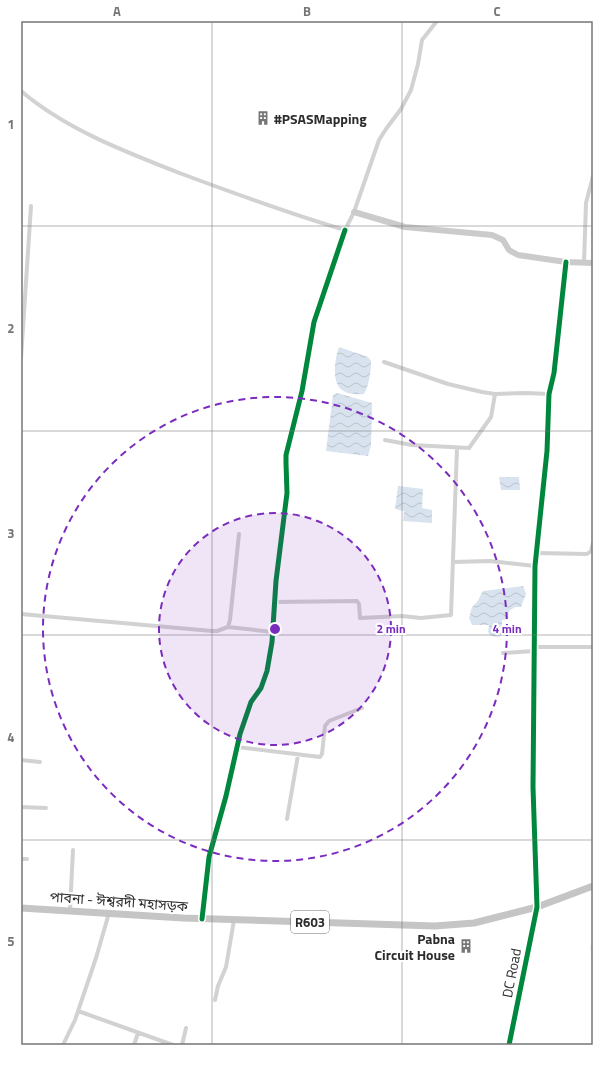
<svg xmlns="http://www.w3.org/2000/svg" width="614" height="1066" font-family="'Titillium Web','Noto Sans Bengali',sans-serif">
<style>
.green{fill:#eef3eb}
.water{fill:url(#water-waves)}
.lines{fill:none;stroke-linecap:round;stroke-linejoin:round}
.street{stroke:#d2d2d2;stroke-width:4}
.secondary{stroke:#cbcbcb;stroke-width:6}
.primary{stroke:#c5c5c5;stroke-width:7}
.cycleway-casing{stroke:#fff;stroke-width:8}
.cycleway{stroke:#00873e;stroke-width:5}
.grid{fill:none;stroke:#767676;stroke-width:1;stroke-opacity:0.55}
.ring{fill:none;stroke:#7b2cbf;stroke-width:2;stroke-dasharray:7 5}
.labels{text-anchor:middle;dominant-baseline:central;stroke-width:4;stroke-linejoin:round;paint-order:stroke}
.shield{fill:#fff;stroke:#6c6c6c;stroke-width:1}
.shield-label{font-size:13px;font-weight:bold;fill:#2d2d2d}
.poi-label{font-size:14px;font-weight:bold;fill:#2d2d2d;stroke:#fff;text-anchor:start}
.street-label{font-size:14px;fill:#2d2d2d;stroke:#fff}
.centre{fill:#7b2cbf;stroke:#fff;stroke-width:2}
.ring-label{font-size:12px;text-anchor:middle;font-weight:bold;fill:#7b2cbf;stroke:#fff;stroke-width:4;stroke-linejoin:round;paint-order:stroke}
.neatline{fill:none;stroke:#767676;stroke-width:1.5}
.grid-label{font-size:13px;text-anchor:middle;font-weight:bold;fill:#767676}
</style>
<defs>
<pattern id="water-waves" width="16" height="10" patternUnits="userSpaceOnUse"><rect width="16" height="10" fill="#d8e3ef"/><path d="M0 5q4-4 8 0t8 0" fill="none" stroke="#bac3cd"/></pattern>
</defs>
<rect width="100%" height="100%" fill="#fff"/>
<path class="green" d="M593 941V974L590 946Z"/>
<path class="water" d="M339 347 368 357 371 361C371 372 369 385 364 394 357 395 347 394 342 390 331 382 335 358 339 347Z
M337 393 372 403 371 445 368 456 326 451 333 395Z
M499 477H519L520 490H501Z
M398 486 423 489 422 508 432 510V523L403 521 404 511 395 509Z
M523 586 526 594 521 607H515L509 611 508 619 502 620V627L506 630 504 634 499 637 491 636 488 632 489 625H472L469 618 472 607 477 602 483 591Z"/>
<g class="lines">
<path class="street" d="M21 91C67 130 126 152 182 174 236 194 290 214 345 230L354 212 379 140 386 129 401 109 411 90 418 64 422 40 437 21
M584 263 586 203 593 176
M21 358 31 206
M384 362 448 384 482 392 495 394 526 393 549 394
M385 440 412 445 469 448 491 417 495 394
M537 553 587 554 591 551 593 543
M453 562 490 561 535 566
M275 602 357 601 359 604 360 618 402 616 421 618 451 615 457 448
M21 614 212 631H217L228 627 230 620 239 534
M228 627 273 632
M534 647H593
M503 653 534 651
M237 747 320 757 322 754 325 726 329 721 362 708
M21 760 40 762
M21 807 46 808
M287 819 298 755
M21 859H27
M70 910 73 850
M202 919 209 857 226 796 240 734 251 702 261 688 267 671 272 642 276 581 287 493 286 463V455L302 391 314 322 345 230
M215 1000 218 986 226 967 234 920
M78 1011 173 1045
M63 1045 75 1020 96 958 109 913
M134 1045 138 1033
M182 1045 186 1028"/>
<path class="secondary" d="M354 212 405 227 492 235 503 240 509 250 518 255 566 262 593 263
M509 1045 537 907 533 787 535 566 547 451 549 394 554 373 566 262"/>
<path class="primary" d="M21 908 183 918 435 926 474 923 537 907 593 886"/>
<defs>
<path id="cycleway" d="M202 919 209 857 226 796 240 734 251 702 261 688 267 671 272 642 276 581 287 493 286 463V455L302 391 314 322 345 230
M509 1045 537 907 533 787 535 566 547 451 549 394 554 373 566 262"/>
</defs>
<use href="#cycleway" class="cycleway-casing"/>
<use href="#cycleway" class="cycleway"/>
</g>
<path class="grid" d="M212 21V1045M402 21V1045M21 226H593M21 431H593M21 635H593M21 840H593"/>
<circle cx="275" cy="629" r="116" fill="#7b2cbf" fill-opacity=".12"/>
<g class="ring">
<circle cx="275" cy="629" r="116"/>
<circle cx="275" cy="629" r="232"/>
</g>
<defs>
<symbol id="building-bare" viewBox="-9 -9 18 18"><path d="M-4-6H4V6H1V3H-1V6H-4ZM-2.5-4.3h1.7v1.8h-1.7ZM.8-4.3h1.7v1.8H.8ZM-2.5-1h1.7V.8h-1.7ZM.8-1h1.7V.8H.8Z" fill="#767676" stroke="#fff" stroke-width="2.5" paint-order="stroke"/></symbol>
</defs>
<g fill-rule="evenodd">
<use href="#building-bare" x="253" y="108" width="20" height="20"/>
<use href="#building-bare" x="456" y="936" width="20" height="20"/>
</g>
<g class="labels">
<rect class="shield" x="291" y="911" width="38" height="22" rx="3"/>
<g class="shield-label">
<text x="310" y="922">R603</text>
</g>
<g class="poi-label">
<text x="274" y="118">#PSASMapping</text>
<text x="455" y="938" text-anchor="end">Pabna<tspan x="455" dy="16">Circuit House</tspan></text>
</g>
<g class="street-label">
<text transform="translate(119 901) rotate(4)">পাবনা - ঈশ্বরদী মহাসড়ক</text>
<text transform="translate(511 973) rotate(-79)">DC Road</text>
</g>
</g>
<circle cx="275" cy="629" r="6" class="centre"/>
<g class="ring-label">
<text x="391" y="633">2 min</text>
<text x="507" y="633">4 min</text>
</g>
<rect width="614" height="1066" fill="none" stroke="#ffffff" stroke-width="44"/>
<rect x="22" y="22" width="570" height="1022" class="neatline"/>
<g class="grid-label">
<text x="117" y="16">A</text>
<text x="307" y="16">B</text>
<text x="497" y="16">C</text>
<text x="11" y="129">1</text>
<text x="11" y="333">2</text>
<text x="11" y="538">3</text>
<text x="11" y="742">4</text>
<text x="11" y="946">5</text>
</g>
</svg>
